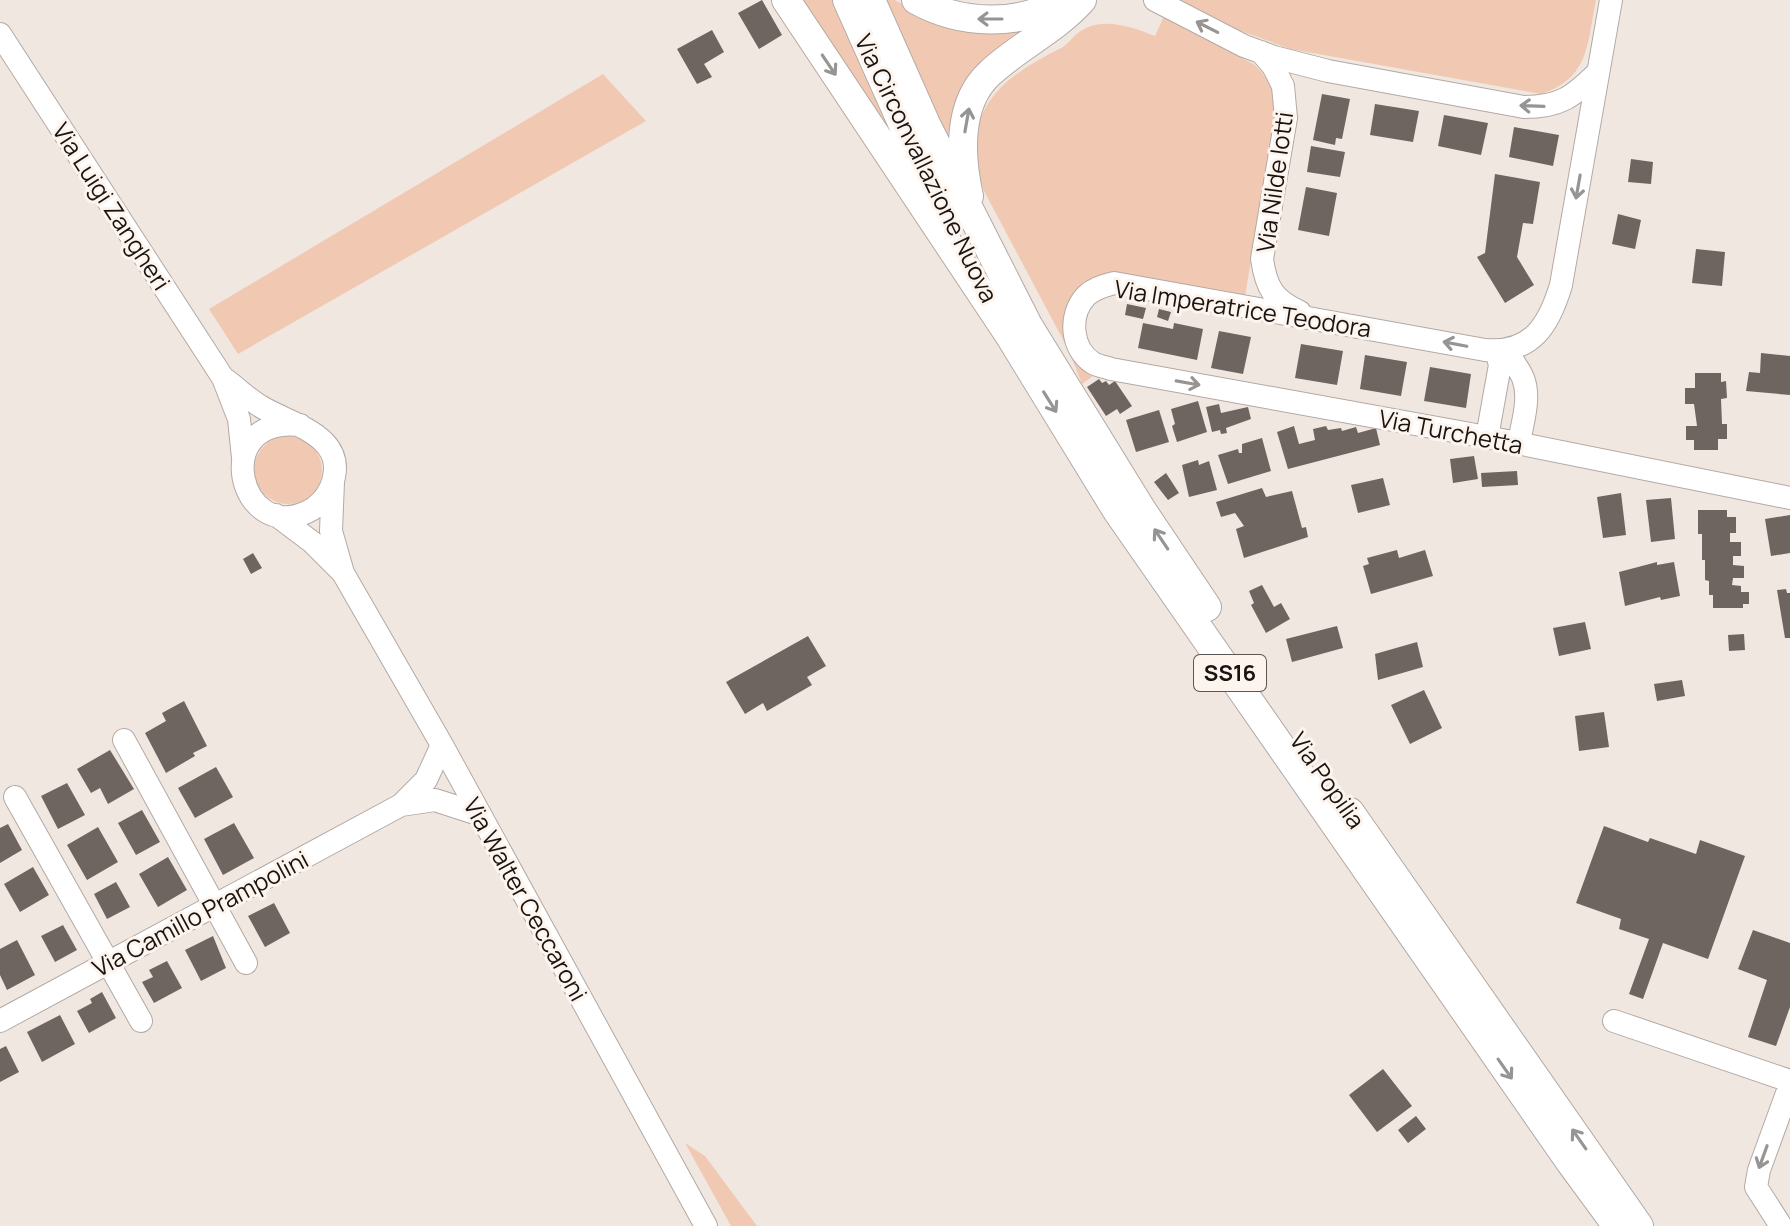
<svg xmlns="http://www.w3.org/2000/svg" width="1790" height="1226" font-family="Manrope,sans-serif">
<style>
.green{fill:#f1c9b3}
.building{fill:#6e6561}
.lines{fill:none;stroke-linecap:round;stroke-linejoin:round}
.minor-casing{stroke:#b3a9a4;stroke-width:24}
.major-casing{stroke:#b3a9a4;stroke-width:30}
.minor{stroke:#fff;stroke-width:22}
.major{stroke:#fff;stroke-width:28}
.oneway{stroke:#979594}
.labels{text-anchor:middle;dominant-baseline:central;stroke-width:6;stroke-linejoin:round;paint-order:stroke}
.shield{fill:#fef4ee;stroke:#5d5754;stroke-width:2}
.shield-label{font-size:22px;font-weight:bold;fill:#181412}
.street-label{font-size:24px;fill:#181412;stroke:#fef4ee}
</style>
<rect width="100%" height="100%" fill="#f1e7e1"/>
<path class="green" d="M798 0H835L884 120 880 122Z
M884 0H895L929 20 1037 22 967 80 955 103 948 134 945 135Z
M1179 0H1596C1587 44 1590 78 1541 94L1290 49 1236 29Z
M1164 16 1255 65C1268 78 1274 89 1276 108L1245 297 1124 277 1076 298 1096 374 1082 384 1069 351 984 191C980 175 973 158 975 142 980 92 1020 69 1059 49 1067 46 1071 38 1078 33 1100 15 1133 27 1155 36Z
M603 74 646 121 238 354 209 309Z
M254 470a34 34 0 1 1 68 0a34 34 0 1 1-68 0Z
M685 1143 705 1156 757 1226H731Z"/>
<path class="building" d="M762 0 782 35 759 49 738 13Z
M712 30 724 52 704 64 712 77 697 84 677 49Z
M1322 94 1350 99 1342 139 1336 138 1335 145 1313 140Z
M1375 104 1419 111 1413 142 1370 135Z
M1444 115 1488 123 1481 155 1438 146Z
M1514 127 1559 135 1553 166 1509 157Z
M1311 146 1345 152 1340 177 1307 172Z
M1631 159 1653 162 1651 184 1628 182Z
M1495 174 1540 182 1533 224 1523 223 1517 257 1534 285 1505 303 1477 257 1485 253Z
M1306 187 1337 193 1329 236 1298 230Z
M1618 214 1641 220 1635 249 1612 244Z
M1696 249 1725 252 1722 286 1692 283Z
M1127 304 1146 308 1143 319 1125 315Z
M1159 309 1171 312 1168 321 1157 317Z
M1143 323 1173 329 1174 323 1203 329 1197 360 1138 348Z
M1219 331 1251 337 1243 374 1211 368Z
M1301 344 1343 351 1337 385 1295 378Z
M1761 353 1790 356V395L1746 391 1749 372 1760 373Z
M1365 355 1407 362 1401 396 1360 389Z
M1430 367 1471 374 1466 408 1424 401Z
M1695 373H1721V382L1726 381 1727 398 1721 399 1722 424H1727V439H1718V450H1694V440H1686V426H1697L1694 404H1685V388H1695Z
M1099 379 1102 383 1106 381 1109 385 1115 381 1132 406 1120 414 1117 409 1106 416 1087 387Z
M1198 401 1207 432 1177 442 1172 426 1175 424 1171 409Z
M1219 404 1221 413 1248 407 1251 419 1226 428 1227 433 1221 434 1220 430 1212 432 1206 407Z
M1159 410 1169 442 1136 452 1126 420Z
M1294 426 1299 444 1315 440 1313 429 1326 426 1328 430 1341 428 1342 431 1356 427 1358 433 1376 428 1380 445 1288 469 1277 432Z
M1262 438 1271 471 1228 484 1218 455 1238 449 1239 453H1242V444Z
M1474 456 1478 479 1453 483 1450 459Z
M1198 460 1199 465 1209 461 1217 490 1189 497 1182 465Z
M1517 471 1518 485 1482 487 1481 473Z
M1166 473 1179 493 1168 500 1154 482Z
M1383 478 1390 505 1358 513 1351 485Z
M1262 488 1266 497 1292 491 1302 528 1306 527 1308 537 1244 558 1236 529 1244 526 1235 513 1221 517 1216 502Z
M1621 493 1626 535 1603 538 1597 497Z
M1671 498 1675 539 1651 542 1646 500Z
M1698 510H1727V517H1736V533H1730V542H1741V556H1733V565L1744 566V578H1733L1732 585 1741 586V592H1749V604H1743V608H1713V595H1709V581L1705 580V560H1702V534H1698Z
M1790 515V553L1771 556 1765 519Z
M1397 550 1399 558 1425 550 1433 576 1371 594 1363 566 1369 564 1367 558Z
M253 553 262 568 251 574 243 559Z
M1657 562V565L1674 562 1680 596 1661 600 1660 597 1625 606 1619 572Z
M1262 585 1274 607 1281 603 1290 619 1266 633 1251 605 1254 603 1249 591Z
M1786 589 1787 593H1790V638H1785L1777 590Z
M1585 622 1591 649 1559 656 1553 628Z
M1337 626 1343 648 1292 662 1286 639Z
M1744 634 1745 650 1729 651 1728 635Z
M808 636 826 666 807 677 812 685 767 711 763 703 745 714 726 682Z
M1417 642 1423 667 1378 680 1375 654Z
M1682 680 1685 696 1657 701 1654 684Z
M1424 690 1442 728 1410 744 1391 705Z
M184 701 207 746 193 753 195 756 166 773 145 733 166 721 162 713Z
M1604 712 1609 747 1579 751 1575 716Z
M110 750 134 789 108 804 100 788 91 793 77 769Z
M216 767 233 797 195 818 178 788Z
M67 783 85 815 58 829 41 796Z
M142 810 160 842 136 855 118 823Z
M234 823 254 858 223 875 204 839Z
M8 824 22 850 0 863V828Z
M1604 826 1648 842 1650 838 1696 854 1700 840 1745 856 1708 959 1663 943 1643 999 1629 994 1649 939 1619 929 1621 919 1576 903Z
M98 827 118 862 87 880 67 845Z
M168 857 187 890 158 907 139 874Z
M33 867 49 895 20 912 4 884Z
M116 882 130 907 107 919 94 894Z
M274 903 290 933 265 947 248 916Z
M63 925 77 950 55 962 41 936Z
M1753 930 1790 943V1007L1776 1046 1748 1037 1767 980 1738 969Z
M213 936 226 968 201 981 185 950Z
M17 940 35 975 7 990 0 975V949Z
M167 961 182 988 154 1003 142 982 153 977 149 970Z
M102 992 116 1018 89 1033 77 1011 92 1003 90 999Z
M60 1015 75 1044 42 1062 27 1032Z
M6 1046 19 1072 0 1082V1049Z
M1383 1069 1412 1106 1377 1132 1349 1095Z
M1416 1116 1426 1129 1408 1143 1398 1130Z"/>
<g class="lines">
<defs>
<path id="minor" d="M1155 0 1244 46 1274 57 1328 71 1524 107C1560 107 1573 97 1598 72
M1611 0 1561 285C1549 325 1532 354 1485 350L1114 283C1104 286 1094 288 1086 296 1068 315 1071 349 1093 363 1098 366 1105 367 1111 369L1487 437 1790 498
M0 34 223 378 239 419 243 458
M1261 52 1273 66 1283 86 1286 118 1262 259C1266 287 1273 300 1300 312
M1508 350C1511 361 1519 368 1523 378 1531 398 1522 423 1519 443
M226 380C237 388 248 399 260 406 290 425 351 435 331 487 326 498 318 507 307 512 239 544 208 416 300 425
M1487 437 1500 365 1496 351
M333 482 331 531 343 573 442 745 706 1226
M276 515 312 542 342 572
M124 740 246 963
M15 797 141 1021
M401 805 435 800 478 814
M0 1021 401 805 426 780 442 745
M1614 1021 1790 1081
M1781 1226 1756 1187 1759 1170 1790 1085"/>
<path id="major" d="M786 0 1009 335 1117 511 1570 1162 1617 1226
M847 0 906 132 947 213
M871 0 926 124 1028 325 1142 510 1207 607
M916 0C961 25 1019 27 1063 0
M969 196C960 156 957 103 990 73 1019 46 1055 30 1082 0
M1350 812 1639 1226"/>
</defs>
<use href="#minor" class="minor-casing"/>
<use href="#major" class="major-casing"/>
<use href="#minor" class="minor"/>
<use href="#major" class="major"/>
</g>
<defs><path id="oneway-shaft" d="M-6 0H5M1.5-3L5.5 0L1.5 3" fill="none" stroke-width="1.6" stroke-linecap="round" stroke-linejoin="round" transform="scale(2)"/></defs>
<g class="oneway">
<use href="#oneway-shaft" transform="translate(990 19) rotate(180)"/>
<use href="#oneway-shaft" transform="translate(1207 27) rotate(-153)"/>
<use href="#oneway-shaft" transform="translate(829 65) rotate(56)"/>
<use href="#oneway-shaft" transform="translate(1532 106) rotate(-178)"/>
<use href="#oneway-shaft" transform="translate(967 120) rotate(-80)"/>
<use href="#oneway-shaft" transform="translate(1578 187) rotate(100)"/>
<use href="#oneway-shaft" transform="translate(1455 344) rotate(-169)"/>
<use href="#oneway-shaft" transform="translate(1188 383) rotate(10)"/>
<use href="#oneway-shaft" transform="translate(1050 402) rotate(58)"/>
<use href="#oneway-shaft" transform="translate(1161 539) rotate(-124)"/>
<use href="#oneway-shaft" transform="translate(1505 1069) rotate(55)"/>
<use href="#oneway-shaft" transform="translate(1579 1139) rotate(-125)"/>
<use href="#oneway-shaft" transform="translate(1763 1157) rotate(110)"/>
</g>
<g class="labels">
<rect class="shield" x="1194" y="655" width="72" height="36" rx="6"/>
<g class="shield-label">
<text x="1230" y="673">SS16</text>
</g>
<g class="street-label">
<text transform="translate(927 168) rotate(64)">Via Circonvallazione Nuova</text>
<text transform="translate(1274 182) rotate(-82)">Via Nilde Iotti</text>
<text transform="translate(112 206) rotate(57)">Via Luigi Zangheri</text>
<text transform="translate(1243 308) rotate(9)">Via Imperatrice Teodora</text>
<text transform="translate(1451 431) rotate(11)">Via Turchetta</text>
<text transform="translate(1328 780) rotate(55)">Via Popilia</text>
<text transform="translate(526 899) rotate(61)">Via Walter Ceccaroni</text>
<text transform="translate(200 913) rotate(-28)">Via Camillo Prampolini</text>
</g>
</g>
</svg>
